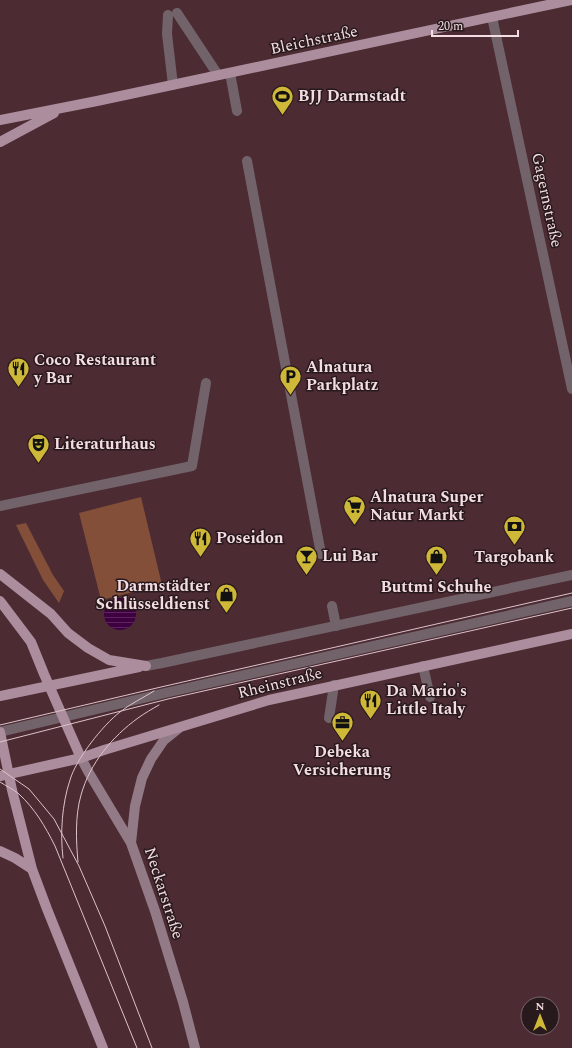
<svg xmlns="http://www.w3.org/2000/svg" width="572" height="1048" font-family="Spectral,serif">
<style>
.grass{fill:#834f39}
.water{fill:url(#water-rules)}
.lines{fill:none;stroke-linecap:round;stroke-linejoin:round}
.service{stroke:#72636a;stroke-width:10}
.minor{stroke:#72636a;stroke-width:10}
.secondary{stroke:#927b87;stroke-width:10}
.primary{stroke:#ab8d9d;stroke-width:10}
.tram{stroke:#dcc4ca;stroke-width:1}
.labels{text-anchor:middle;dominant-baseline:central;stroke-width:3;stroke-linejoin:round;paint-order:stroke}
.street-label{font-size:16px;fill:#f3dde2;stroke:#28191c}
.poi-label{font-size:16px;font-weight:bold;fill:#f3dde2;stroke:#28191c;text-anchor:start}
</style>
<defs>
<pattern id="water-rules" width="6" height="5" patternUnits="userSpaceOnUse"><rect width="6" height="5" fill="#3e0040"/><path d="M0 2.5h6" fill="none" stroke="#5a255b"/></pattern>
</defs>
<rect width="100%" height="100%" fill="#4c2b33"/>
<path class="grass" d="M141 497 162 585 101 600 79 513Z
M26 523 53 575 64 591 59 603 43 580 16 525Z"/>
<path class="water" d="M104 614a16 16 0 1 1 32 0a16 16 0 1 1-32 0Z"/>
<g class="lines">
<path class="service" d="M177 13 218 75
M168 15 167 34 173 85
M230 73 237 111
M247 161 321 554
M0 506 192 466 206 383
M332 606 336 626
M423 666 430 697
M329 718 334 685
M0 732 165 693 572 601"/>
<path class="minor" d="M492 17 572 389
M146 666 162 663 572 575"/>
<path class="secondary" d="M81 758 89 773 131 843 155 911 183 1002 195 1048
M131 843 135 806 142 778 151 759 164 740 179 728"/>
<path class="primary" d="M0 120 97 101 571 0
M0 142 54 113
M0 574 51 614 68 633 88 648 109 660 146 666
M0 601 31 642 44 674 81 758
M0 696 139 667
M0 732 12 790 32 869 47 909 103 1048
M0 776 81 758 104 750 269 700 572 634
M0 851 15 858 32 869"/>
<path class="tram" d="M0 725 161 687 572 593
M0 742 168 699 572 608
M0 769 29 789 54 819 79 866 105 926 152 1048
M0 782C6 786 13 789 19 794 35 809 45 826 55 846L137 1048
M63 858C60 833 62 804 70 780 76 759 103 725 120 712 130 704 143 698 154 691
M78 862C76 840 75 816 81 795 90 763 112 737 138 718 145 713 152 709 159 705"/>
</g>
<defs>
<symbol id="stadium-pin" viewBox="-11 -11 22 30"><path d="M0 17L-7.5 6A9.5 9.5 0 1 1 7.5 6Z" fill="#cfb837" stroke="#28191c"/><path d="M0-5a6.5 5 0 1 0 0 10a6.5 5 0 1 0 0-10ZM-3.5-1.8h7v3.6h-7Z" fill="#111"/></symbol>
<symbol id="restaurant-pin" viewBox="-11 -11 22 30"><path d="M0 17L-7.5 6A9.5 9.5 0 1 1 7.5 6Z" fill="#cfb837" stroke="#28191c"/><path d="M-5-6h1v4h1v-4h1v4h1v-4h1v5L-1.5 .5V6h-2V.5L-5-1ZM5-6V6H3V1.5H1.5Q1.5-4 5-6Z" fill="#111"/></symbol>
<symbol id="parking-pin" viewBox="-11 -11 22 30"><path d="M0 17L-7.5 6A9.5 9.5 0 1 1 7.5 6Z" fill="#cfb837" stroke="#28191c"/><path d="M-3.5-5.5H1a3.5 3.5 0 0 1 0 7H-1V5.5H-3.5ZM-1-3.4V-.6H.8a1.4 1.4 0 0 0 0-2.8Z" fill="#111"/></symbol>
<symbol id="theatre-pin" viewBox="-11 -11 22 30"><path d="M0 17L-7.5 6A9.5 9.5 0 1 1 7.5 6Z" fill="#cfb837" stroke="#28191c"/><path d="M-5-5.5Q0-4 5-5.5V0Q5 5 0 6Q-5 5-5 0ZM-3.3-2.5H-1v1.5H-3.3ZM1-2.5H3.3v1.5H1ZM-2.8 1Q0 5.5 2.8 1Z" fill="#111"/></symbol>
<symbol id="supermarket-pin" viewBox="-11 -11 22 30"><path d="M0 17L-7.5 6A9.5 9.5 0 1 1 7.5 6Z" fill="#cfb837" stroke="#28191c"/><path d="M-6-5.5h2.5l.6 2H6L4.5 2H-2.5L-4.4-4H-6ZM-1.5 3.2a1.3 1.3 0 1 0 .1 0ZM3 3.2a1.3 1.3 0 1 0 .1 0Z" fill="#111"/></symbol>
<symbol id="bank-pin" viewBox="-11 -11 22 30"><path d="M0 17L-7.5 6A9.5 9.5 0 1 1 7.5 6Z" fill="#cfb837" stroke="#28191c"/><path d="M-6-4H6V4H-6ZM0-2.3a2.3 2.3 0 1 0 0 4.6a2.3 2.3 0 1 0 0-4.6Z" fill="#111"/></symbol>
<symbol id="bar-pin" viewBox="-11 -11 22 30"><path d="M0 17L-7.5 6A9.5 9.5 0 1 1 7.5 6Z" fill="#cfb837" stroke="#28191c"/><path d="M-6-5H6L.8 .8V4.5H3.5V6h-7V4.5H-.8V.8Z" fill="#111"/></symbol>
<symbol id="shop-pin" viewBox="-11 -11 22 30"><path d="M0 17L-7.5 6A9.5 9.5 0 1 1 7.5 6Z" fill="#cfb837" stroke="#28191c"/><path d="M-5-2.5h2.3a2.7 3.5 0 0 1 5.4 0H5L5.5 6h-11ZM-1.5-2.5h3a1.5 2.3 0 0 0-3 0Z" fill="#111"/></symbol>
<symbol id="office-pin" viewBox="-11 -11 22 30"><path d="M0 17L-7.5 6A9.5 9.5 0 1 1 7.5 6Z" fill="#cfb837" stroke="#28191c"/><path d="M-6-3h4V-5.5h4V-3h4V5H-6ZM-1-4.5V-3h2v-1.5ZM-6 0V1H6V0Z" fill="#111"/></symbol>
</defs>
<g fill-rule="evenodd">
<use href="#stadium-pin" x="270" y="84" width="25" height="34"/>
<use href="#restaurant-pin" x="6" y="356" width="25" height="34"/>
<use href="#parking-pin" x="278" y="364" width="25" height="34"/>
<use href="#theatre-pin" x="26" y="432" width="25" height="34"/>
<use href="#supermarket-pin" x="342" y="494" width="25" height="34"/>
<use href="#bank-pin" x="502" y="514" width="25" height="34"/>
<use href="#restaurant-pin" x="188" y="526" width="25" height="34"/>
<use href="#bar-pin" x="294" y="544" width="25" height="34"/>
<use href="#shop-pin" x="424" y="544" width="25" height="34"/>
<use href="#shop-pin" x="214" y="582" width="25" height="34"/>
<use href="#restaurant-pin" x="358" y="688" width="25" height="34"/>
<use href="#office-pin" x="330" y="710" width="25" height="34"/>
</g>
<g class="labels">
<g class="street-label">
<text transform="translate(314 40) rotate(-12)">Bleichstraße</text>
<text transform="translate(547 200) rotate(78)">Gagernstraße</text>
<text transform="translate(280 683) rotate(-14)">Rheinstraße</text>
<text transform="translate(164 893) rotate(72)">Neckarstraße</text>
</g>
<g class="poi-label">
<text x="298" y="96">BJJ Darmstadt</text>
<text x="34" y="360">Coco Restaurant<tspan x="34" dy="18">y Bar</tspan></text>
<text x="306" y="367">Alnatura<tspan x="306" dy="18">Parkplatz</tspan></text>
<text x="54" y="444">Literaturhaus</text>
<text x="370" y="497">Alnatura Super<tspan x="370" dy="18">Natur Markt</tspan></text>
<text x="216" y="538">Poseidon</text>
<text x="322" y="556">Lui Bar</text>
<text x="514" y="557" text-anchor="middle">Targobank</text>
<text x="210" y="586" text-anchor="end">Darmstädter<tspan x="210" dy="18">Schlüsseldienst</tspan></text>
<text x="436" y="587" text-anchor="middle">Buttmi Schuhe</text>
<text x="386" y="691">Da Mario's<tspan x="386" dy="18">Little Italy</tspan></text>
<text x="342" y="752" text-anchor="middle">Debeka<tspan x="342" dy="18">Versicherung</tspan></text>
</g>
</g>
<g transform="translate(540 1016)"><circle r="19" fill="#28191c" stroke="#79676b"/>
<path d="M0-3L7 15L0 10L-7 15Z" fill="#cfb837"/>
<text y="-6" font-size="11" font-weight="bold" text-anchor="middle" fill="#f3dde2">N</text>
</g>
<path d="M432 30v6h86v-6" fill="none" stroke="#f3dde2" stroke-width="2"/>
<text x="438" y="30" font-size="12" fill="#f3dde2" stroke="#28191c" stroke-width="3" paint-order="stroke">20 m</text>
</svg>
